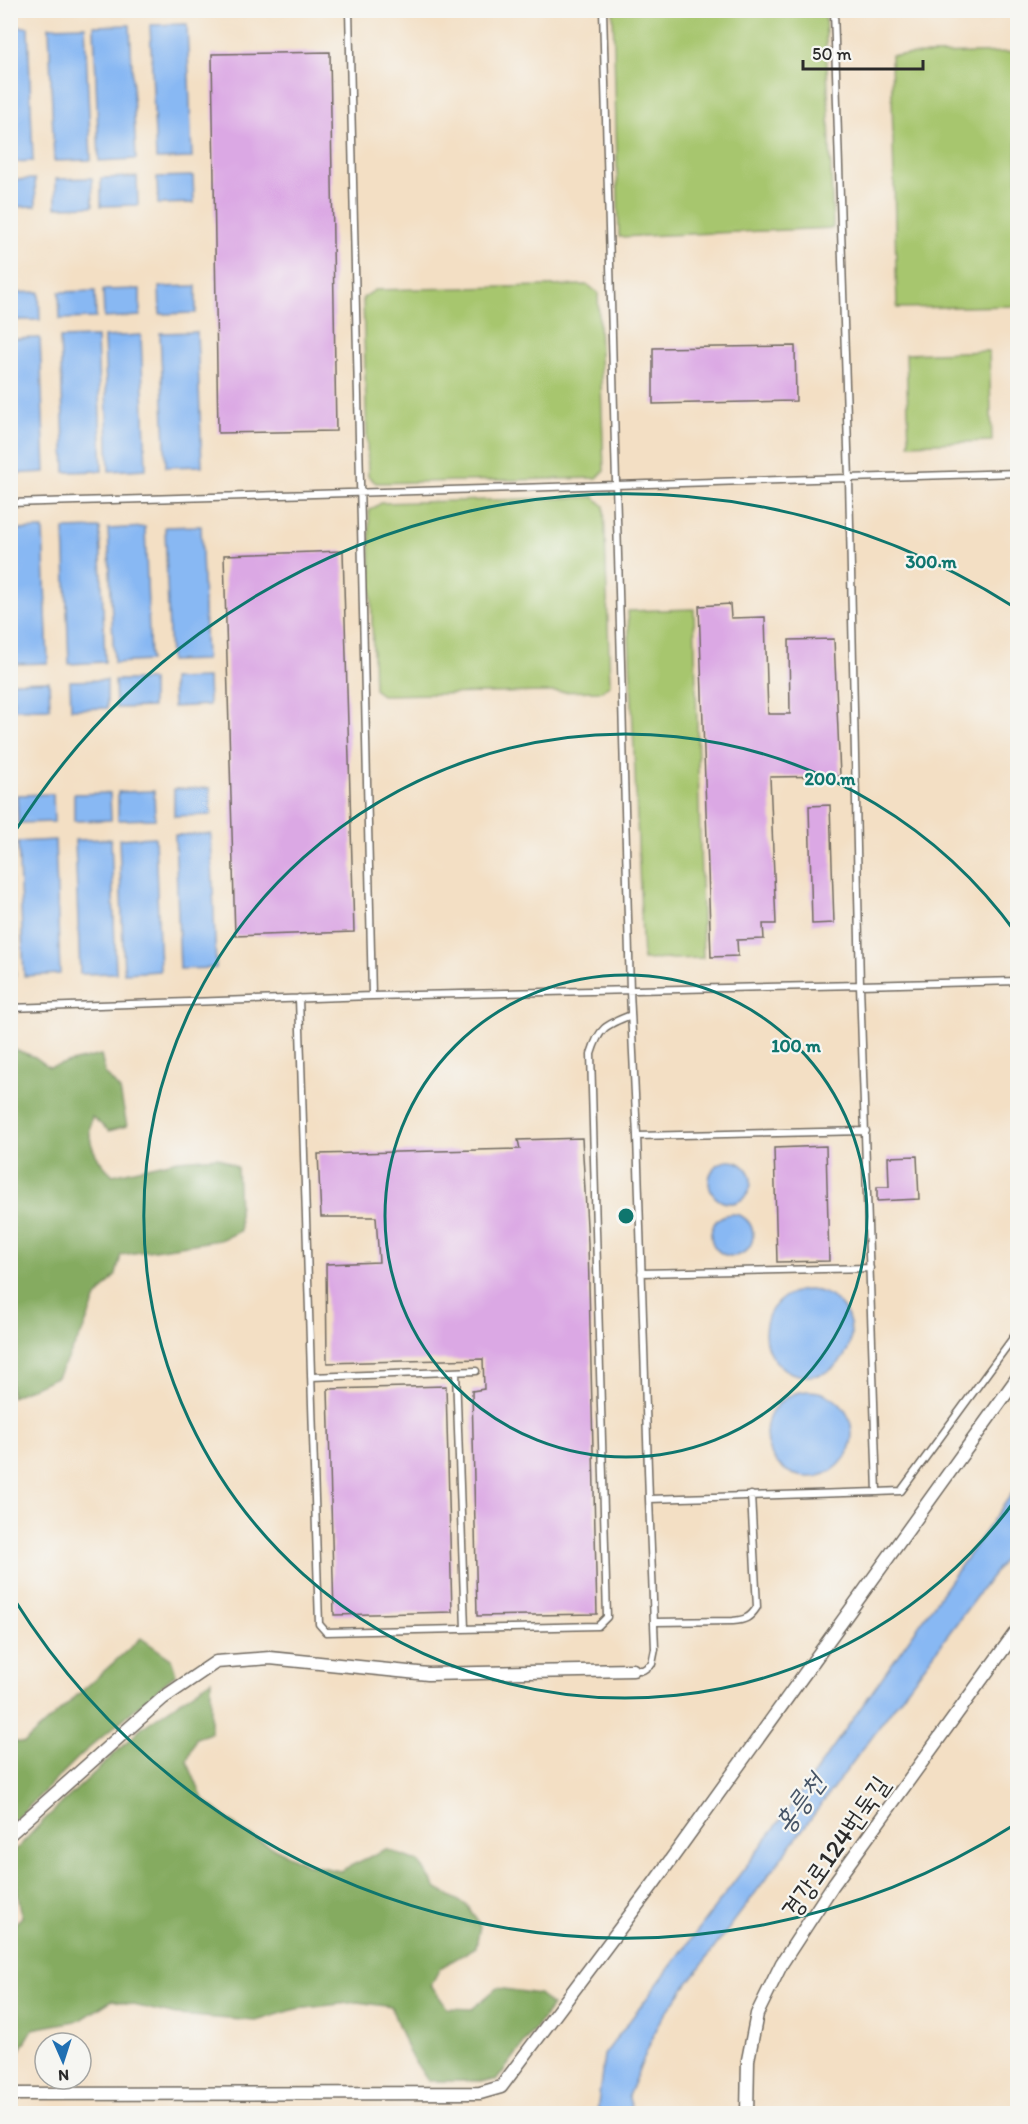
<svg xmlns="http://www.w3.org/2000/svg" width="1028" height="2124" font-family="Itim,'Poor Story',sans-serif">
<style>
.green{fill:#a7c66e;stroke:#69784c;stroke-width:1.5}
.forest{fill:#85ab61;stroke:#586b46;stroke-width:1.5}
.water{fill:#88b8f3;stroke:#5a728f;stroke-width:1.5}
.building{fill:#dba8e4}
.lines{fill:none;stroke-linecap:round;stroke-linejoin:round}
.lane-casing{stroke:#716a61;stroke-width:9}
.street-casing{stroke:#716a61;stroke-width:15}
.lane{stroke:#fff;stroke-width:6}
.street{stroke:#fff;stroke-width:12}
.ring{fill:none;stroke:#0f766e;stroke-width:3}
.labels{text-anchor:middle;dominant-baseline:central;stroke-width:4.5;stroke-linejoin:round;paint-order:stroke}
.street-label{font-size:26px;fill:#2b2b2b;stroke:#f6f6f2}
.water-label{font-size:27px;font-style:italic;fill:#475567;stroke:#f6f6f2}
.centre{fill:#0f766e;stroke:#f6f6f2;stroke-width:3}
.ring-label{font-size:18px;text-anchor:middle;font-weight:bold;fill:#0f766e;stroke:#f6f6f2;stroke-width:4.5;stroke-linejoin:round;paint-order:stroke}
</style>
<rect width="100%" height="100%" fill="#f6f6f2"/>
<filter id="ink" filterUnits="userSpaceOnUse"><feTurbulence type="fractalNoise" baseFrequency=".0167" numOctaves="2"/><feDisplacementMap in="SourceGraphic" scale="12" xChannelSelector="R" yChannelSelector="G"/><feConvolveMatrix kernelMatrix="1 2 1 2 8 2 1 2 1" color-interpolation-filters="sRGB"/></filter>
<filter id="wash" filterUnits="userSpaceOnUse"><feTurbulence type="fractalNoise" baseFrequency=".008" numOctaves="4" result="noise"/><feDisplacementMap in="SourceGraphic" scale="24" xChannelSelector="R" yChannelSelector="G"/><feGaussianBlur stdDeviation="1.35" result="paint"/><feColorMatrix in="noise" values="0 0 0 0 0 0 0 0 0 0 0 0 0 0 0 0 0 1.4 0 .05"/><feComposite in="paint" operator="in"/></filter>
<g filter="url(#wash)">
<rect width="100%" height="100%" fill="#f3dfc4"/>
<path class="green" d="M613 11H825L833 228 619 237Z
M1017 52V306L897 308 891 55Z
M588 285 598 293 604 471 597 478 376 483 368 476 363 298 375 290Z
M989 351 992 441 909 444 906 354Z
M594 497 604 506 610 684 602 691 382 695 374 689 369 511 381 503Z
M694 609 703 958 643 960 628 611Z"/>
<path class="forest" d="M11 1048 35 1057 49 1067 101 1055 105 1073 120 1090 127 1126 109 1131 92 1117C85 1140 96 1160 113 1175L178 1160 218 1157 237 1167 240 1231 220 1240 121 1255 116 1275 96 1298 82 1333 57 1377 11 1397Z
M141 1638 171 1659 176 1674 81 1755 11 1824V1741L24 1743Z
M211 1680V1733L196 1738 187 1761 203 1799 246 1834 306 1864 340 1871 386 1849 419 1862 437 1889 468 1906 480 1926 476 1947 440 1968 431 1985 447 2008 472 2009 497 1988 539 1994 552 2006 496 2081H428L409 2053 391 2007 358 2002 296 2009 256 2021 176 2015 112 2000 81 2020 33 2029 11 2066V1927L22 1917 11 1855 42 1822 143 1727Z"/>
<path class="water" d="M187 24 192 158 156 159 150 25Z
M130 25 136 159 99 161 94 26Z
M85 26 91 160 54 161 49 27Z
M11 27H28L33 161 11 162Z
M193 176 194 203 158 204 157 177Z
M137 177 138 205 101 206V178Z
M92 178 93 206 56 207V179Z
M35 179 36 206 11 207V180Z
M196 286V313L160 314 159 287Z
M140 289V316L104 318 103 290Z
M95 291 96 318 60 319 59 292Z
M39 292 40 320H11V293Z
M197 332 202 466 166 467 160 333Z
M141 335 146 469 109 471 104 337Z
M97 337 102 471 65 472 60 338Z
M40 338 45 472 11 474V339Z
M201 526 206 660 170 661 165 527Z
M145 527 150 661 114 663 108 529Z
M100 528 105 662 69 664 64 529Z
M43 529 48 663 11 664V530Z
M208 678 209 705 173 707 172 679Z
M107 680V708L71 709 70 681Z
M115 680H152V707L116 708Z
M49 681 50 708 14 709 13 682Z
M210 788 211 815 174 816V789Z
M154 791 155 819 118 820V792Z
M110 793 111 820 74 821V794Z
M53 794 54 822 18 823 17 795Z
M211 834 216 968 180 969 175 835Z
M155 837 160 971 124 973 119 839Z
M111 839 116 973 80 974 75 840Z
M55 840 60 974 24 976 18 842Z
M10 862 15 976H10Z
M709 1182a21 21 0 1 1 42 0a21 21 0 1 1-42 0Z
M711 1235a21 21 0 1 1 42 0a21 21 0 1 1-42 0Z
M765 1333a43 43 0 1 1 86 0a43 43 0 1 1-86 0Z
M766 1434a43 43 0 1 1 86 0a43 43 0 1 1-86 0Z
M1017 1486V1542L659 2022 628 2096 634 2113H597L604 2055 795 1801Z"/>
<g id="blocks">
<path class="building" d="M330 52 336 431 218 433 212 54Z
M795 346 796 401 653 404V348Z
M343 551 354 932 235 936 224 555Z
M730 604 731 618 765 617 768 714H790L789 640 834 639 840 776 770 777 776 924H763L764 939 737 940 738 956 711 957 699 606Z
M830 805 834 923 812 924 809 806Z
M582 1138 588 1243 597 1614 477 1616 472 1391 484 1389 483 1359 327 1363 326 1264 379 1262 376 1217H321L318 1154 520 1149 518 1140Z
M826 1146 829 1261 777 1262 774 1148Z
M917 1156 919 1199 877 1201V1187H889L888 1157Z
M446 1386 452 1612 334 1615 328 1389Z"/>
</g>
</g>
<g filter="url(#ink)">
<use href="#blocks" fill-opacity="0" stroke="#716a61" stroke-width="1.5"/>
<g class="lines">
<defs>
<path id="lane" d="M349 10 372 996
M603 10 630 991 637 1136 649 1499 877 1492
M834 10 849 479 860 985 1018 981
M10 503 1018 473
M299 998 319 1624 326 1632 598 1626 607 1617 591 1054C599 1028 605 1025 631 1015
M10 1008 372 996 860 985 877 1492 901 1491 1018 1331
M637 1136 866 1131
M641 1273 870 1268
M456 1372 465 1629
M311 1377 476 1371
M655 1622 733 1621C745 1620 750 1618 757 1607L751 1495
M633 1670H643L652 1664 655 1649 649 1499"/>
<path id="street" d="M10 1834 163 1698 216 1662 270 1658 428 1674 633 1670
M10 2094 480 2093 501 2087 654 1883 1018 1377
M747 2114 748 2060 757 2014 782 1963 833 1885 1018 1629"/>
</defs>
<use href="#lane" class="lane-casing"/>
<use href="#street" class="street-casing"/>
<use href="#lane" class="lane"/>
<use href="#street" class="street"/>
</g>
</g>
<g class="ring">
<circle cx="626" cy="1216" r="241"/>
<path d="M1016 1499A482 482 0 1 1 1016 933"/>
<path d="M1014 1825A722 722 0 0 1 14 1599M14 833A722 722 0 0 1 1014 607"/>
</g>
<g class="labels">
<g class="street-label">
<text transform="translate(835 1847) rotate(-55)">경강로124번둑길</text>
</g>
<g class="water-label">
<text transform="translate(799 1803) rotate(-54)">홍릉천</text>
</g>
</g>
<circle cx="626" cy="1216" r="9" class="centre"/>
<g class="ring-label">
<text x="931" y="568">300 m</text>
<text x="830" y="785">200 m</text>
<text x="796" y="1052">100 m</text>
</g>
<rect width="1028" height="2124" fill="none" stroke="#f6f6f2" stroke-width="36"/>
<g transform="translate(63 2061) rotate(177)"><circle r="28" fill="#f6f6f2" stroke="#a5a5a2" stroke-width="1.5"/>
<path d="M0-4.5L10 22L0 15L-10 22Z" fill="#1f6fb2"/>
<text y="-9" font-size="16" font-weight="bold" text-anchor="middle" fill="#2b2b2b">N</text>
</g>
<path d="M803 60v9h120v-9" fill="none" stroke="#2b2b2b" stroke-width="3"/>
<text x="812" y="60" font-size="18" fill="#2b2b2b" stroke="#f6f6f2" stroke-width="4.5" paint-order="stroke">50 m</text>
</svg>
